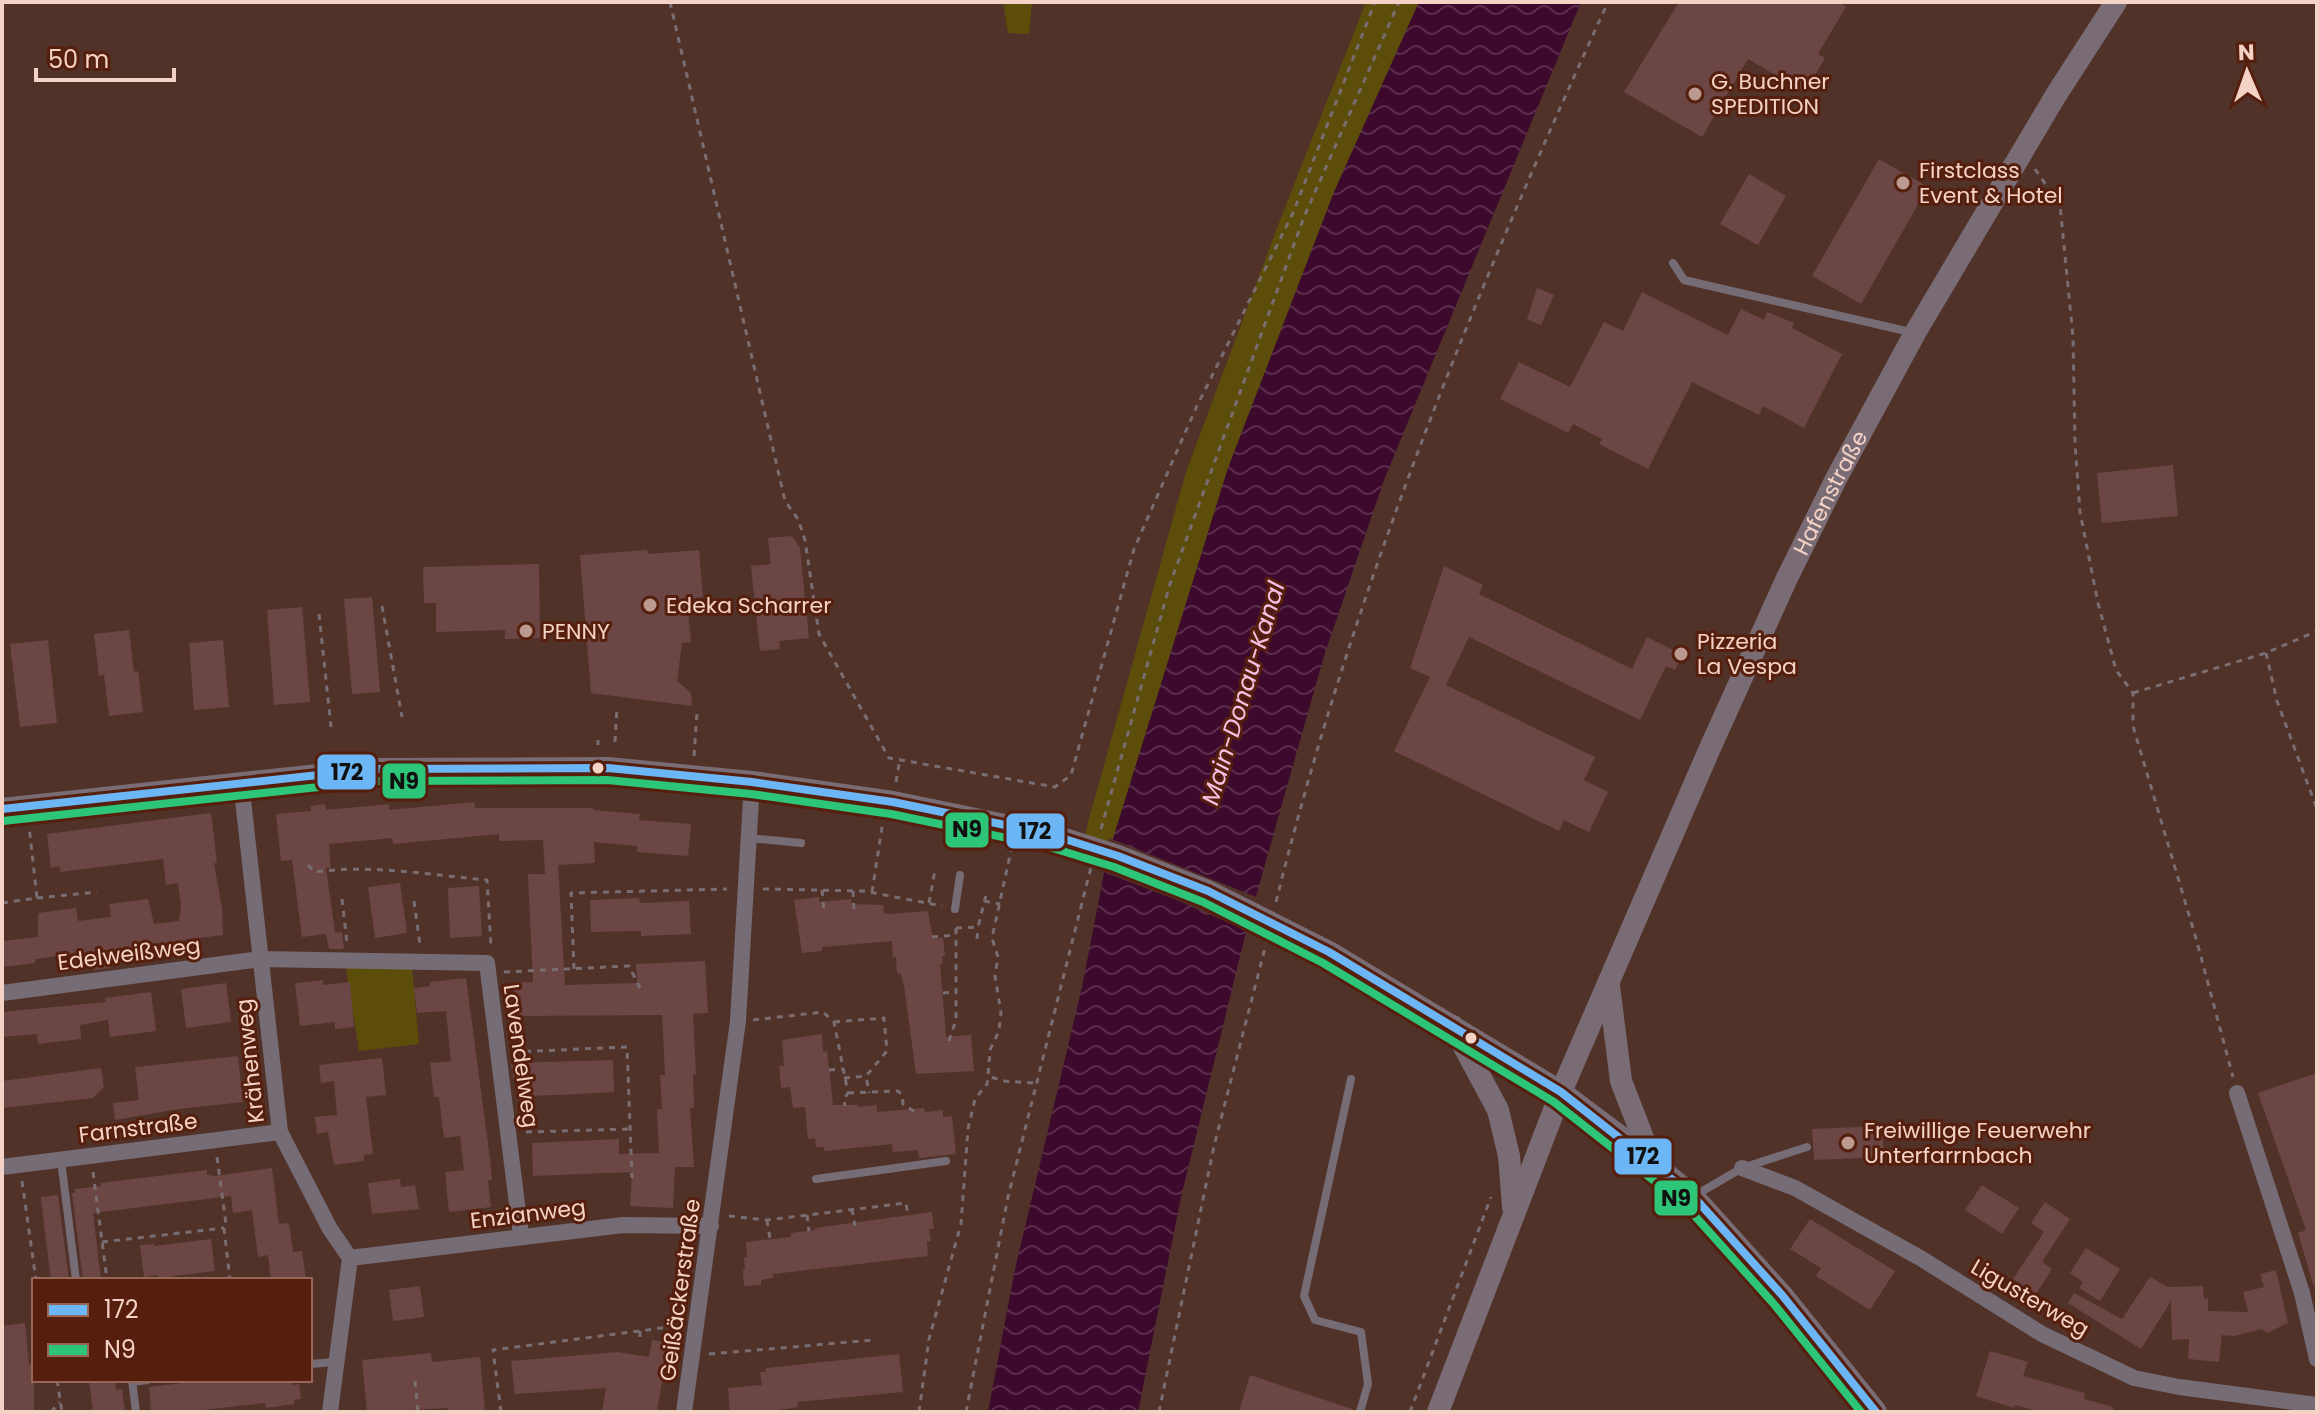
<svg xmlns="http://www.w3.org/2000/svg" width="2319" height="1414" font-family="Poppins,sans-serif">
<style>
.grass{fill:#5c4e0a}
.water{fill:url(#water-waves)}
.pier{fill:#513229}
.building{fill:#6b4645}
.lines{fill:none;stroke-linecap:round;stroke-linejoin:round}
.path{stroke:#796d72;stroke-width:3;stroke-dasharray:6 6;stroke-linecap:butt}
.lane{stroke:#766c76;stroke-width:8}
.street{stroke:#766c76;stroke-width:16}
.secondary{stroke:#796c75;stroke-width:22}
.bus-1-casing{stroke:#561f0d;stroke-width:14}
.bus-2-casing{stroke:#561f0d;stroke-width:14}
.bus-1{stroke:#6db6f5;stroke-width:8}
.bus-2{stroke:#2dc577;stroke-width:8}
.poi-dot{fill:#bc9a8f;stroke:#561f0d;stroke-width:3}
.bus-dot{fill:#f5d2c6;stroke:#561f0d;stroke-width:3}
.labels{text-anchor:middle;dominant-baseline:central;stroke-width:6;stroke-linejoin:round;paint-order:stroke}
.poi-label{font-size:22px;fill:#f5d2c6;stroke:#561f0d;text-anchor:start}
.street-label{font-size:22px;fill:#f5d2c6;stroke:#561f0d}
.water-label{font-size:24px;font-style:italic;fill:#f6c1e5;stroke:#561f0d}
.line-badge{stroke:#561f0d;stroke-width:3}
.pale-badge-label{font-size:22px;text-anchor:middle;font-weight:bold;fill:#111}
</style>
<defs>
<pattern id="water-waves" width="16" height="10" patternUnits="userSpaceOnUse" patternTransform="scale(2)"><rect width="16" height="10" fill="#3d0a2e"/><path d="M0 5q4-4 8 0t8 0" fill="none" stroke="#5a2d4b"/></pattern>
</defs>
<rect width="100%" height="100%" fill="#513229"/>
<path class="grass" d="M1003 2H1032L1029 34 1008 33Z
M1366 2H1419L1334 192 1228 468 1107 858 1083 848 1087 826 1186 472 1277 228Z
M346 968H412L419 1044 359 1051Z"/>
<path class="water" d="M1419 2H1581L1384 480 1324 656 1247 928 1181 1197 1138 1412H988L1015 1269 1082 987 1107 858 1228 468 1334 192Z"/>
<path class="pier" d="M1109 838 1259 898 1250 932 1179 901 1101 871Z"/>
<path class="building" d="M1679 2H1838L1846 7 1818 54 1825 58 1805 92 1748 59 1702 137 1624 92Z
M1879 159 1928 187 1861 304 1812 276Z
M1749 174 1786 196 1758 245 1720 224Z
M1537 288 1554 295 1541 325 1527 319Z
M1642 292 1728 335 1741 309 1764 320 1767 312 1794 323 1792 328 1842 354 1804 428 1763 406 1759 415 1692 382 1648 469 1599 444 1602 439 1573 424 1568 433 1500 399 1519 362 1570 387 1604 322 1623 331Z
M2173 465 2178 516 2102 523 2097 473Z
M792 536 800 548 809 638 779 641 780 649 760 651 751 566 771 564 768 538Z
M647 550 648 554 699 550 703 597 687 599 691 642 682 643 677 681 691 693 692 706 591 693 580 555Z
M539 564 540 638 505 639V630L436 632V603H424L423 567Z
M1444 566 1483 585 1479 594 1632 669 1647 637 1683 655 1675 670 1666 666 1640 720 1469 637 1446 685 1595 757 1584 780 1608 792 1589 832 1564 820 1559 831 1394 751 1430 677 1410 668Z
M372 597 380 692 352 694 344 599Z
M302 607 310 702 274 705 267 610Z
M129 630 134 672 138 671 143 712 109 716 104 675 99 676 94 634Z
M48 640 57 723 20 727 10 644Z
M223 640 229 707 194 710 189 643Z
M474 802 475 808H593V810L640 814 639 820 691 824 688 856 637 852V846L594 842 595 863 558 865 565 985 637 983 636 964 705 961 708 1013 693 1014 696 1074H693L694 1108H690L694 1167H675L673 1208 630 1206 632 1172 533 1176 532 1143 619 1139V1154L659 1153 657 1109H662L660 1075H665L662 1015 515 1016 514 983 533 982 528 874H545L543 840 499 841V834L393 844 392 838 329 844 331 868H326L335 933 342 932 344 949H329L326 934 302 937 292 860 281 861 276 814 311 811V806L325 804 326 810 389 804V810Z
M211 813 217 863H214L222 909 223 935 177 941 178 943 108 950 110 968 92 970 90 952 35 959V963L2 967V941L38 937V913L76 908 78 921 111 917 109 904 148 899 154 924 179 921 181 906 178 883 166 885 163 859 60 872V866L51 868 47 834Z
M400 883 407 933 375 938 368 887Z
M479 886 482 936 450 938 448 888Z
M819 897V902L851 899 852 904 883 905 884 913 890 914 928 911 933 939 943 938 945 956H942L943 964H940L946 1037 971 1035 974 1071 916 1074 904 986 901 974 897 973 896 957H893L892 941 822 947V951L802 953 794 900Z
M639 898 640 903 689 901 691 934 641 936V931L591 932 590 900Z
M466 978 490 1159 492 1180H488L491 1207 449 1212 445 1172 464 1170 460 1136 444 1138 439 1097H434L430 1063 451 1061 446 1011 417 1013 414 988 430 986V982Z
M323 980V985L350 982 354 1027 335 1029V1022L300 1026 295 983Z
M226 983 231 1022 186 1028 181 989Z
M151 992 156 1031 110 1037 108 1020 80 1025 81 1039 38 1044 37 1034 2 1037V1012L106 1002 105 998Z
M822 1034 823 1052 827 1051 833 1105H858V1107L877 1105V1112L924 1108 925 1112 943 1110V1117L952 1116 956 1154 919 1158 918 1150 893 1152 892 1144 824 1151V1147H816L815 1138 808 1139 805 1107 793 1108 790 1087 781 1088 779 1066H784L782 1040Z
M238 1056 243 1102 179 1109 115 1120 113 1103 139 1100 135 1067Z
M382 1058 386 1095 366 1097 373 1154 364 1155V1161L334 1165 328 1132 317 1134 315 1117 337 1115 334 1081 321 1083 319 1065Z
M613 1060 614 1092 580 1094 528 1096 527 1076 513 1078 511 1063Z
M101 1068 104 1087 93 1098 2 1108V1081Z
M2317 1073V1284H2313L2298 1233 2306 1230 2258 1093Z
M1882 1126 1884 1157 1814 1160 1812 1129Z
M272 1168 279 1224 289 1223 293 1252 302 1251 306 1280H271L268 1255 258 1257 252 1210 233 1213 231 1196 93 1213 101 1280H83L72 1193H75V1189L101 1186 100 1183 207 1170V1175L215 1176Z
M400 1179 401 1187 415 1185 419 1209 372 1214 368 1183Z
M1982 1185 2019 1208 2002 1234 1965 1210Z
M58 1195 69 1280H51L41 1200V1197Z
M2045 1202 2070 1219 2042 1262 2052 1269 2036 1294 2013 1279 2044 1232 2031 1223Z
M932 1212 934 1229H929L931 1241 927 1242 928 1256 773 1274V1278L761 1280V1285L744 1286 743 1270 745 1269 744 1257H747L746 1242 791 1237V1233L815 1230V1228Z
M1810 1219 1895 1271 1870 1310 1816 1276 1821 1268 1790 1249Z
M211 1239 215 1271 173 1276 174 1280H159L158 1275 144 1277 140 1245 154 1244V1246Z
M2086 1248 2120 1269 2100 1301 2079 1288 2083 1282 2070 1273Z
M2276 1270 2288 1323 2267 1333 2262 1329 2234 1336 2222 1335 2219 1362 2188 1359 2189 1339 2172 1340 2171 1301 2141 1349 2068 1303 2074 1293 2122 1319 2150 1277 2168 1287 2203 1286 2204 1299 2208 1298V1311L2248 1312 2243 1292 2264 1287 2260 1274Z
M420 1286 424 1317 393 1321 389 1290Z
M25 1323 29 1365 34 1364V1412H2V1326Z
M652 1340 668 1343 657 1412H602L606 1388 515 1394 511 1361 617 1352 649 1357Z
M1990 1351 2028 1362 2023 1376 2085 1393 2084 1399 2113 1407V1412H2041L2015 1405 2014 1408 1976 1396Z
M431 1353 432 1362 480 1357 485 1412H449L448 1408 367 1412 362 1360Z
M899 1354 903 1392 797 1402 798 1407 764 1412H730L728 1388 762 1385 760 1372H766V1368Z
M1250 1375 1352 1409V1412H1239Z
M89 1380H115L116 1390 122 1389 125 1412H93Z
M208 1380H292V1385L299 1384 301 1399 294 1400V1404L266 1408 265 1403 185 1412H151L149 1387Z"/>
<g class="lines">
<path class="path" d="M670 2 785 501 798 519 805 540 819 634 889 758 1055 787 1071 775 1134 549 1196 408 1293 213 1375 2
M2035 169 2060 205 2073 337 2075 443 2080 512 2098 603 2116 670 2133 693V726L2197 942 2233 1077
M382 606 402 717
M319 614 331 727
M2266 653 2277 701 2317 809
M2133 693 2266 653 2317 631
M598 740V745
M615 742 617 707
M694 756 697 713
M896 782 900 758
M1101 829 1170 584 1304 217 1399 2
M1012 846 992 938 998 957 995 976 1001 1013 999 1031 990 1050 988 1076 1003 1081 1035 1083
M308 865 315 872C371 864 430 875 487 880L491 946
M763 889 864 891 942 906
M822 890 824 912
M853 891 854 911
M872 892 883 821
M37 898 97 892
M342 899 347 943
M414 901 420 945
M984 901 1000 904
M1276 902C1353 590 1475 292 1608 2
M2 903 37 898 29 826
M929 903 935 870
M956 928 978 927 986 895
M932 937 956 935
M977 939 978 927
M574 969 571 893 727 889
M504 972 629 966 640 988
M943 993 955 992
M753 1020 823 1012 834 1022 848 1093 844 1099 845 1106
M834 1022 884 1018 887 1051 866 1076 869 1093
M949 1041 956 1020V923
M513 1052 627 1047 632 1178
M829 1070 842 1069
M844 1078 866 1076
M848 1093 898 1091 902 1095 903 1104 915 1112
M526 1132 630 1129
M217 1157 226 1224 224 1228 230 1280
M93 1172 107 1280
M22 1181 36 1280
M852 1209 855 1226
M807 1215 809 1231
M729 1216 767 1220 906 1203 908 1215
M767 1220 770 1239
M102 1242 224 1228
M640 1331V1341
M709 1354 874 1340
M57 1380 62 1412
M415 1381 418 1412
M51 1412 60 1402
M501 1412 493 1350 677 1326
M919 1412 929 1339 961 1224 968 1129 975 1099 987 1084 988 1076
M966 1412 1008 1197 1091 867
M1159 1412 1214 1146 1266 944
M1410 1412 1491 1197"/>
<path class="lane" d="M1673 263 1684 280 1915 333
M748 838 801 843
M955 909 960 875
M1351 1079 1304 1296 1315 1320 1361 1332 1368 1384 1360 1412
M61 1160 76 1280
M816 1179 946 1161
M1694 1196 1742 1168 1807 1147
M310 1364 336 1362
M132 1380 136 1412
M132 1382 147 1380"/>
<path class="street" d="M241 782 280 1132 330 1229 350 1258 330 1412
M2 993 261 959 487 963 521 1236
M2237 1093 2302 1293 2317 1359
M2 1167 280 1132
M1742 1168 1795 1188 1922 1259 2042 1334 2134 1378 2179 1387 2317 1405
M350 1258 623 1225 711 1226
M684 1412 738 1021 752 782"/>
<g class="secondary">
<path d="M2 809 374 769 608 768 752 782 893 802 1049 834 1118 856 1208 891 1329 952 1561 1092 1625 1140 1693 1196 1782 1295 1876 1412"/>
<path d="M1609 986 1621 1081 1652 1161"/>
<path d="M1453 1026 1498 1110 1509 1156 1513 1207"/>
<path id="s1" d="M1438 1412 1561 1092 1710 748 1787 578 1837 477 1915 333 2056 95 2116 2"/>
</g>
<defs>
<path id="bus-1" d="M2 809 374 769 608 768 752 782 893 802 1049 834 1118 856 1208 891 1329 952 1561 1092 1693 1196 1782 1295 1876 1412"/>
<path id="bus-2" d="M3 821 375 781 607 780 751 794 891 814 1046 846 1114 867 1203 902 1323 963 1554 1102 1685 1205 1773 1303 1861 1412"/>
</defs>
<use href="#bus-1" class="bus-1-casing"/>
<use href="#bus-2" class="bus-2-casing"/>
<use href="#bus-1" class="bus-1"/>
<use href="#bus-2" class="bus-2"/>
</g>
<g class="poi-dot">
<circle cx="1695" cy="94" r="8"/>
<circle cx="1903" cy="183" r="8"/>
<circle cx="650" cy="605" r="8"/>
<circle cx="526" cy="631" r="8"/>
<circle cx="1681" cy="654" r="8"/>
<circle cx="1848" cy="1143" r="8"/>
</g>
<g class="bus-dot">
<circle cx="598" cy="768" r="7"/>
<circle cx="1471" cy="1038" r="7"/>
</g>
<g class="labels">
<g class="poi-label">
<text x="1711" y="81">G. Buchner<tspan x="1711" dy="25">SPEDITION</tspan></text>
<text x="1919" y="170">Firstclass<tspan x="1919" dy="25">Event &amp; Hotel</tspan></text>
<text x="666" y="605">Edeka Scharrer</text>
<text x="542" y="631">PENNY</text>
<text x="1697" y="641">Pizzeria<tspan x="1697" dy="25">La Vespa</tspan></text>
<text x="1864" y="1130">Freiwillige Feuerwehr<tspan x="1864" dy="25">Unterfarrnbach</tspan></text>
</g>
<g class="street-label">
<text stroke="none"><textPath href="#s1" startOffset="1000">Hafenstraße</textPath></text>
<text transform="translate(129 954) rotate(-7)">Edelweißweg</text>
<text transform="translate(521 1056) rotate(82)">Lavendelweg</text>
<text transform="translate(250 1061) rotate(-96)">Krähenweg</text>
<text transform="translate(138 1128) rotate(-7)">Farnstraße</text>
<text transform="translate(528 1214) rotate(-7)">Enzianweg</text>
<text transform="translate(680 1290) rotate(-82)">Geißäckerstraße</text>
<text transform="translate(2030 1298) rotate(30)">Ligusterweg</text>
</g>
<g class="water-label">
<text transform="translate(1243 693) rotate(-73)">Main-Donau-Kanal</text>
</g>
</g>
<g class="line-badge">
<rect x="316" y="753" width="61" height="38" rx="8" fill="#6db6f5"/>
<rect x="381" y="762" width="46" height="38" rx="8" fill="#2dc577"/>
<rect x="944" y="811" width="46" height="38" rx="8" fill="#2dc577"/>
<rect x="1005" y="812" width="61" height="38" rx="8" fill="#6db6f5"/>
<rect x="1613" y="1137" width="60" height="39" rx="8" fill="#6db6f5"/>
<rect x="1653" y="1179" width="46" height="38" rx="8" fill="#2dc577"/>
</g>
<g class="pale-badge-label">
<text x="347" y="780">172</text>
<text x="404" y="789">N9</text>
<text x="967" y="837">N9</text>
<text x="1035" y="839">172</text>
<text x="1643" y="1164">172</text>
<text x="1676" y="1206">N9</text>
</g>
<rect width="2319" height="1414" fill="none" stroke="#f5d2c6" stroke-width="8"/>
<rect x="32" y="1278" width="280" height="104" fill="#561f0d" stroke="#966757" stroke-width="2"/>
<rect x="48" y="1304" width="40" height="12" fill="#6db6f5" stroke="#966757" stroke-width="2"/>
<text x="104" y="1318" font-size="24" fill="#f5d2c6">172</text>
<rect x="48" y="1344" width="40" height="12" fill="#2dc577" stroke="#966757" stroke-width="2"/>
<text x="104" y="1358" font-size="24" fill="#f5d2c6">N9</text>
<g transform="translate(2247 72) rotate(358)" stroke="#561f0d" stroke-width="6" paint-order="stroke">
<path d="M0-6L14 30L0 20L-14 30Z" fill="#f5d2c6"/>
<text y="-12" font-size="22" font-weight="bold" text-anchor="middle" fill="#f5d2c6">N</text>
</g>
<path d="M36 68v12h138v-12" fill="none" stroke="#f5d2c6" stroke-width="4"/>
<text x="48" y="68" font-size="24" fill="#f5d2c6" stroke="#561f0d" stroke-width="6" paint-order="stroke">50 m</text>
</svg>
